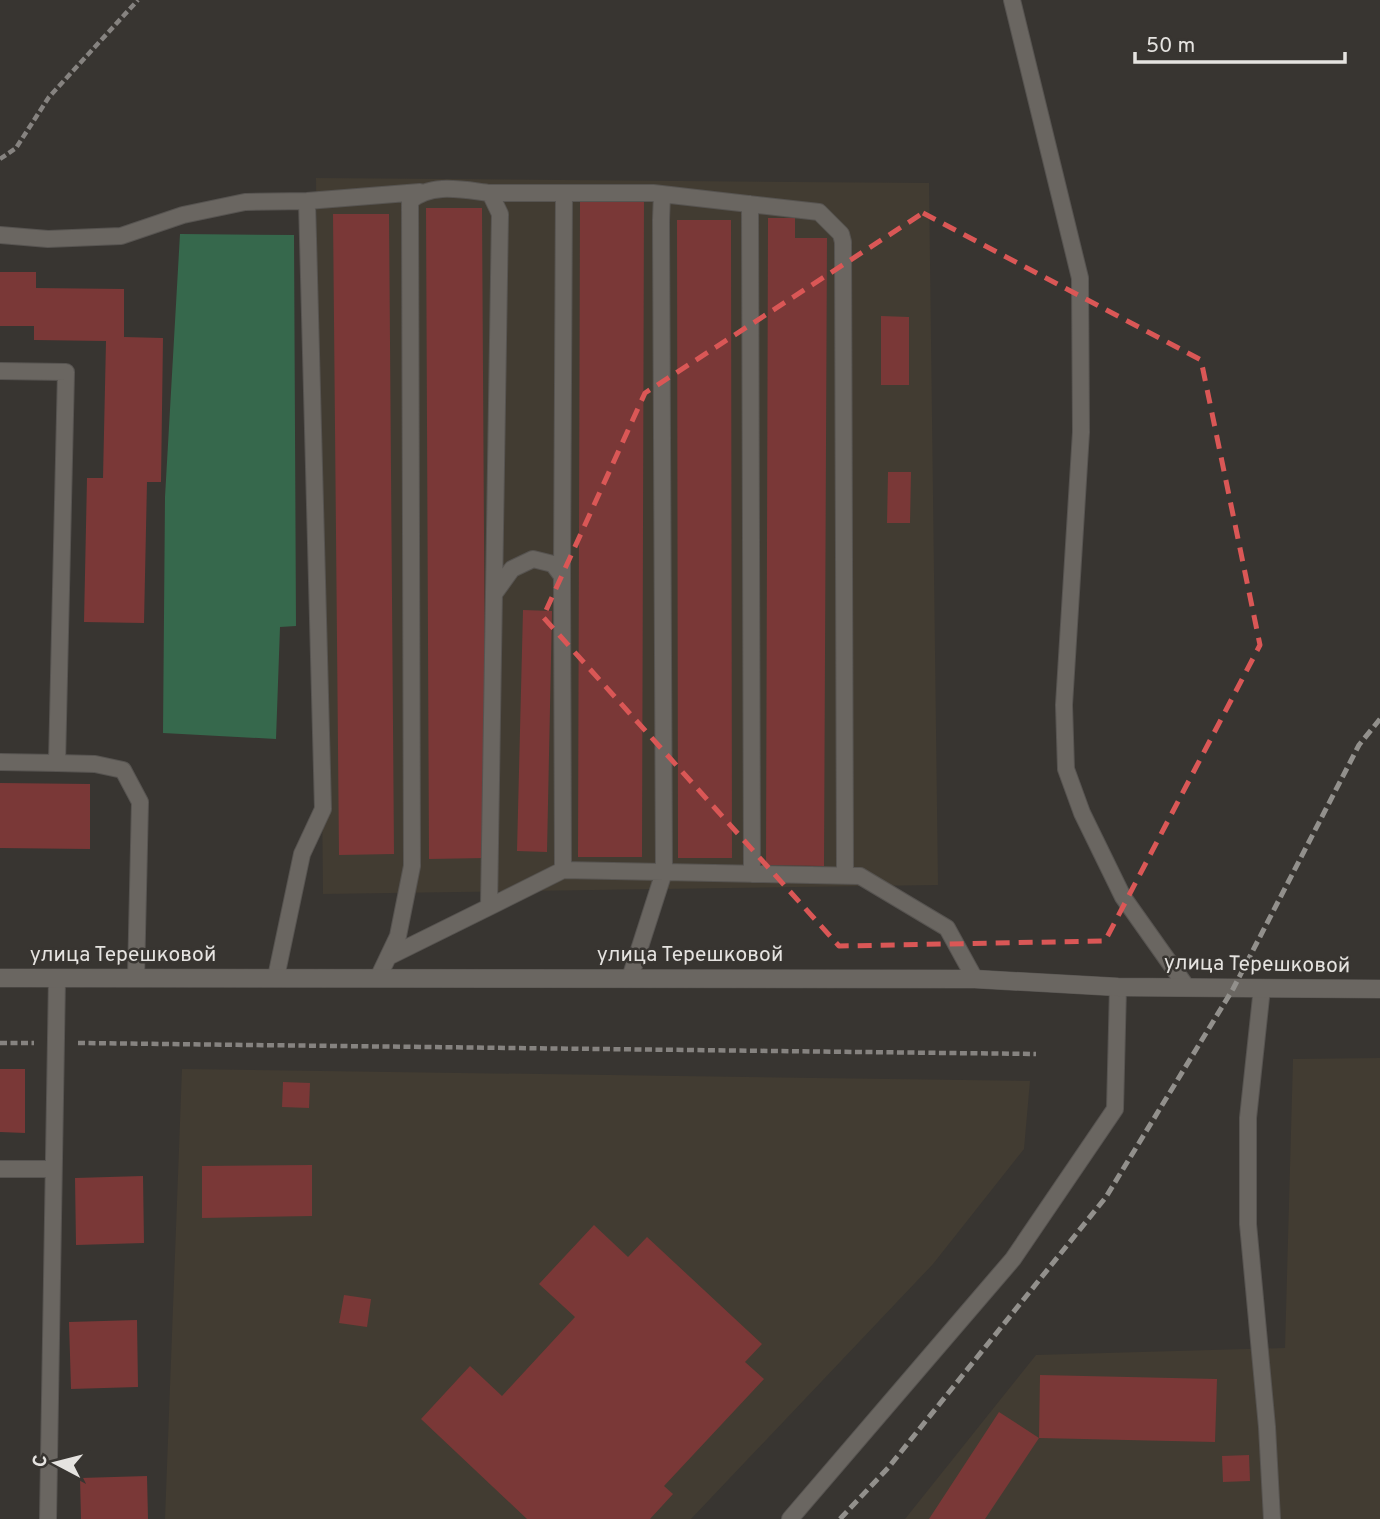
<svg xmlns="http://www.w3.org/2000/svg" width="1380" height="1519" font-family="Overpass,sans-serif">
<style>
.built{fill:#423c32}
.green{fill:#36684c}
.building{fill:#7a3837}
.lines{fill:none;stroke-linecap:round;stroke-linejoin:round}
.service-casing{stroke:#575451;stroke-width:18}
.tertiary-casing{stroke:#575451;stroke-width:19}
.path{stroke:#868380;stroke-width:4.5;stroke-dasharray:7 3.5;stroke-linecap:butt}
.service{stroke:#6a6661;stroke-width:16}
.tertiary{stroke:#6a6661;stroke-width:18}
.rail{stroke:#92908c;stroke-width:5;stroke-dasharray:10 5;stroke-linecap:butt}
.marked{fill:none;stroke:#da5756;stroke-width:5;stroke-dasharray:14 9;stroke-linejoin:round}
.labels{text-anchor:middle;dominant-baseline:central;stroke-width:5;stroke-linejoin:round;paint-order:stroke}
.street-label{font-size:21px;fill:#e5e3e0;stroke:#383531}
</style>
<rect width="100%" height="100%" fill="#383531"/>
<path class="built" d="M316 178 929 183 938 885 323 894Z
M1380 1058V1519H905L1036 1355 1285 1348 1293 1059Z
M182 1069 1030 1081 1024 1149 933 1264 691 1519H165Z"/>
<path class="green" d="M180 234 294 235 296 626 280 627 276 739 163 733 165 497Z"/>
<path class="building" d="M580 199H644L642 857H578Z
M426 208H482L486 858 429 859Z
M333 214H389L394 854 339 855Z
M768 218H795V238H827L824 866 766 865Z
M677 220H731L732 858H678Z
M0 272H36V288L124 289V337L163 338 161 482H147L144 623 84 622 87 478H103L106 341 34 340V326H0Z
M881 316 909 317V385H881Z
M888 472H911L910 523H887Z
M523 610 552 611 547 852 517 851Z
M0 783 90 784V849L0 848Z
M0 1069H25V1133L0 1132Z
M283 1082 310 1083 309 1108 282 1107Z
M312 1165V1216L202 1218V1166Z
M143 1176 144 1243 76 1245 75 1178Z
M594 1225 628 1257 647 1237 762 1344 745 1362 764 1379 664 1486 673 1494 650 1519H527L421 1419 470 1366 502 1396 575 1317 539 1284Z
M344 1295 371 1299 367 1327 339 1323Z
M137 1320 138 1387 71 1389 69 1322Z
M1040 1375 1217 1379 1215 1442 1039 1438Z
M999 1412 1039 1438 985 1519H929Z
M1249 1455 1250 1481 1223 1482 1222 1456Z
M147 1476 148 1519H81L80 1478Z"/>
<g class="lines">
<defs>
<path id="service" d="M1012 0 1080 278 1081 432 1064 705 1066 769 1082 813 1123 897 1186 986
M490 193H653L819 212 841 234 843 242 845 875
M750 204 752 874
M0 235 48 239 121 236 183 215 245 202 307 201 420 192
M0 371 66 372 57 763 0 762
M562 576 564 193
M57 763 95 764 123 770 140 802 136 977
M563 870 860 876 947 928 975 979
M489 907 563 870 562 576 553 564 533 559 512 569 494 594
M276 977 302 854 323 809 307 201
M378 978 398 936 412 866 410 201C431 182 464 190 490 193L500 214 489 907 388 957
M630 978 664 872 661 220 662 194
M1262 988 1248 1118V1224L1267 1427 1272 1519
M0 1169H53
M48 1519 57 978
M790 1519 1013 1259 1115 1109 1118 987"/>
<path id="tertiary" d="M0 978 975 979 1118 987 1380 989"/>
</defs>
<use href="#service" class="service-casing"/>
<use href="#tertiary" class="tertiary-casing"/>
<path class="path" d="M0 159 16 148 49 97 138 0
M0 1043H34
M78 1043 1036 1054"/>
<use href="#service" class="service"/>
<use href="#tertiary" class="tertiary"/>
<path class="rail" d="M840 1519 888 1468 1106 1197 1233 989 1359 745 1380 719"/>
</g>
<path class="marked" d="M923 213 1201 360 1260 645 1105 941 839 946 543 617 645 393Z"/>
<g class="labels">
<g class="street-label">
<text x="123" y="955">улица Терешковой</text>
<text x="690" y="955">улица Терешковой</text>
<text transform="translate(1257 965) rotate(1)">улица Терешковой</text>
</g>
</g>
<g transform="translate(56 1463) rotate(277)" stroke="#383531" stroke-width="5" paint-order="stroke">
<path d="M0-5L12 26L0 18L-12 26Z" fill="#e5e3e0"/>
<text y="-10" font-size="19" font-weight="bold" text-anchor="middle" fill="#e5e3e0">С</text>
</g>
<path d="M1135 52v10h210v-10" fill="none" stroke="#e5e3e0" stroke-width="3.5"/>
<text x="1146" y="52" font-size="21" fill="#e5e3e0" stroke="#383531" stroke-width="5" paint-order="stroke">50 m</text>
</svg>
